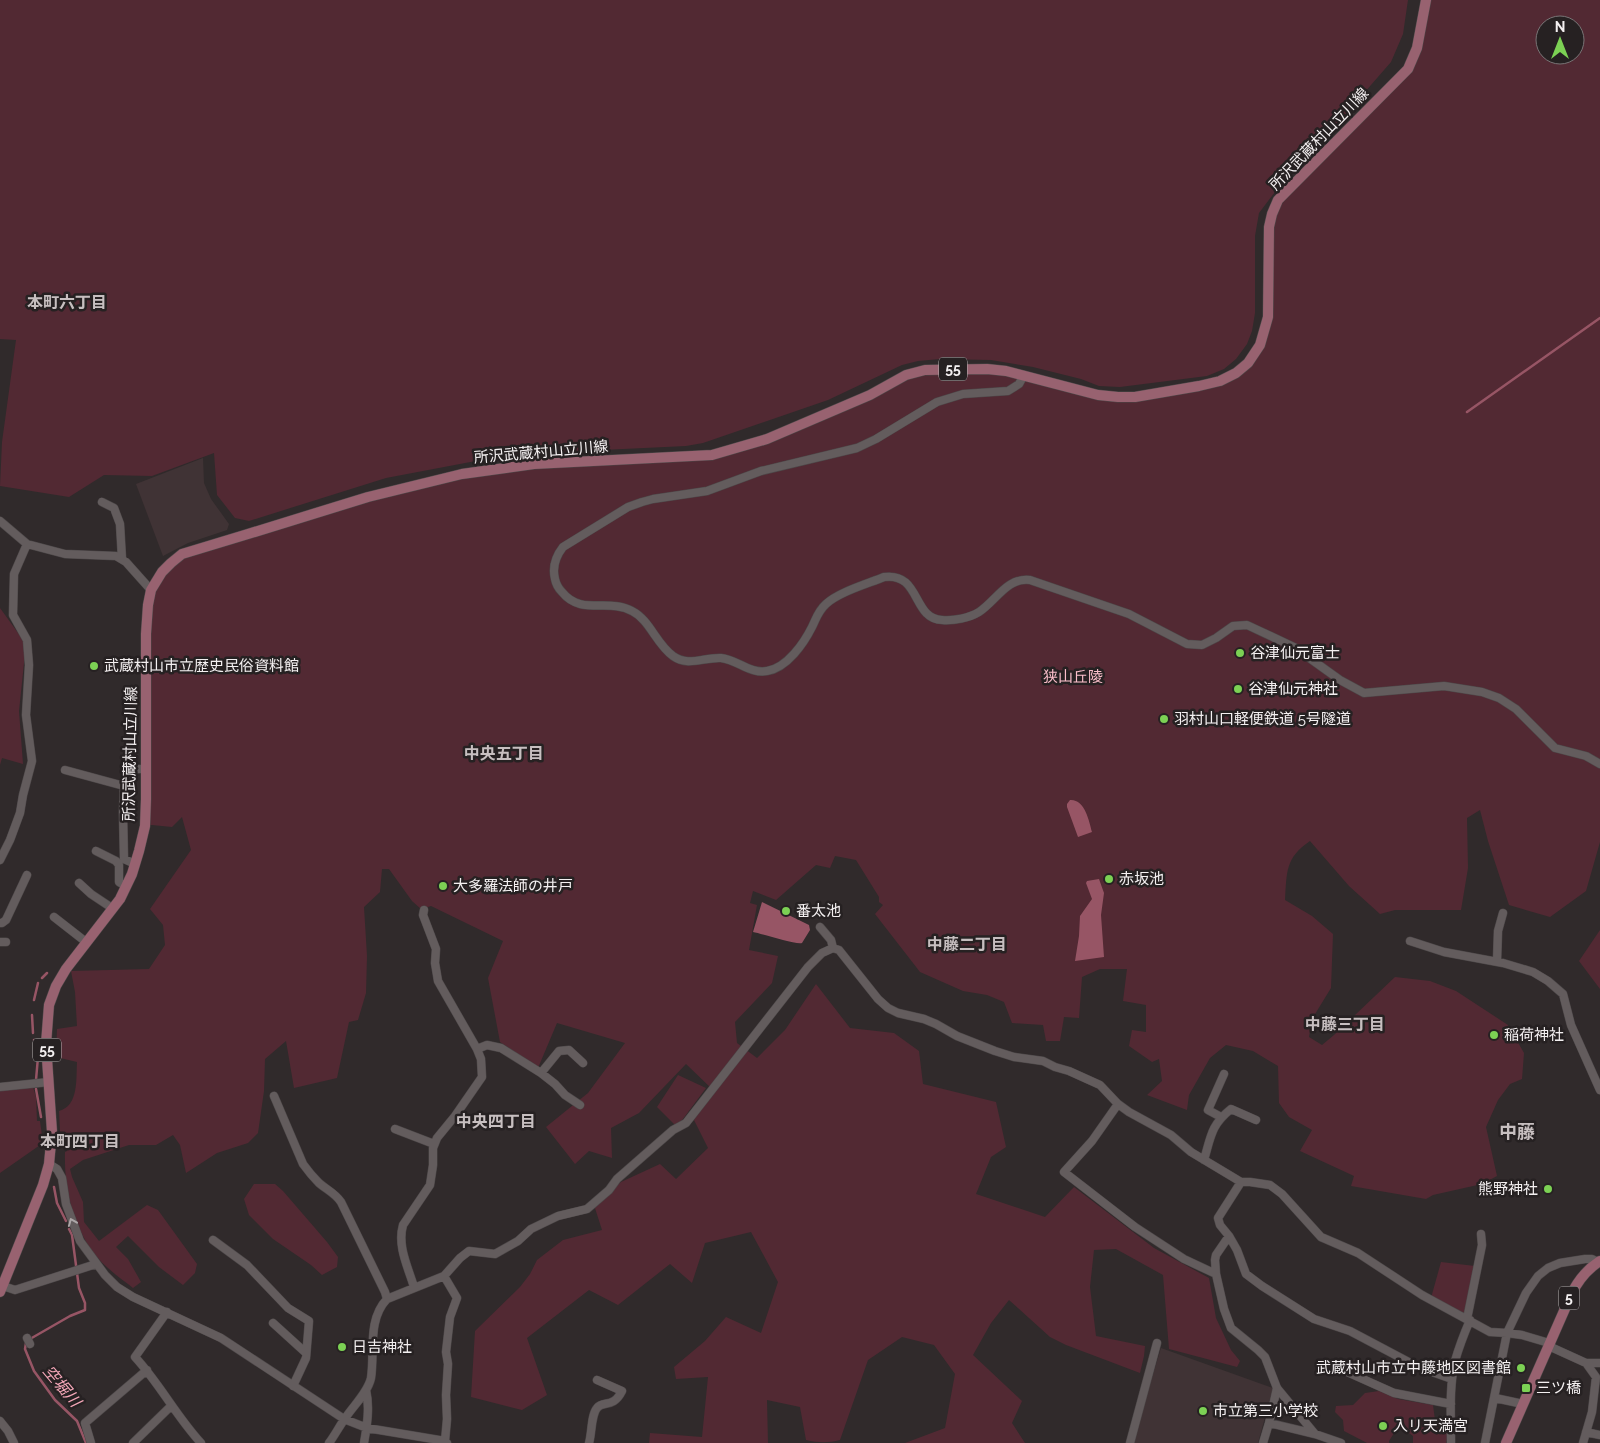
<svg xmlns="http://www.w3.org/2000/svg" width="1600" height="1443" font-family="Raleway,'Noto Sans JP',sans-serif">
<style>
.built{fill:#403335}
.green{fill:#522933;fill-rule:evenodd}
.water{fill:#975565}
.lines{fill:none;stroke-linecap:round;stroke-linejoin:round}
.stream{stroke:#975565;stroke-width:2.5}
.minor-casing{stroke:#4d4849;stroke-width:9}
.major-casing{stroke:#4d4849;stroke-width:11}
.minor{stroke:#635c5d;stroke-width:8}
.major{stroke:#986270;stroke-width:10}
.oneway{stroke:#aca6a7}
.poi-dot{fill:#7cd154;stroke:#262122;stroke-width:2}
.labels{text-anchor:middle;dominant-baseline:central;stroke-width:5;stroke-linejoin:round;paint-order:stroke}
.shield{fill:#262122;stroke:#b6b2b3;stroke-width:1}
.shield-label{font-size:14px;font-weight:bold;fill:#f4f0f1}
.street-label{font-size:15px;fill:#f4f0f1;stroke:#262122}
.poi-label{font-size:15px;fill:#f4f0f1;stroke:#262122;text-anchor:start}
.park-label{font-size:15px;fill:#fabeca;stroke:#262122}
.neighbourhood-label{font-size:16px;font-weight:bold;fill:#c7bfc0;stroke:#262122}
.water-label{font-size:16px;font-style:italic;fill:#f6a8b9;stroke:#262122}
.quarter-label{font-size:18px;font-weight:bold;fill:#c7bfc0;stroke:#262122}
</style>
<rect width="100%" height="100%" fill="#302a2b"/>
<path class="built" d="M203 458 204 483 211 499 229 524 227 530 188 543 163 556 136 484Z
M1161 1348 1273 1388 1258 1443H1132Z"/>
<path class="green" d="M0 0H1408L1403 34 1391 62 1337 124 1328 139 1284 180 1259 213 1255 236V313L1252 331 1247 344 1236 359 1224 369 1207 376 1120 387 1099 386 1081 379 1033 367 991 360 940 359 918 361 902 365 828 400 703 443 686 446 581 451 502 456 386 478 249 521 235 518 217 495 214 453 152 476 104 475 69 497 0 486 2 442 16 340 0 339Z
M1426 0H1600V842L1586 891 1550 917 1509 905 1488 841 1480 810 1467 818 1468 868 1461 910H1395L1380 914 1349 886 1310 841C1285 858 1287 872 1285 900L1312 916 1333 934 1331 988 1312 1019 1309 1037 1322 1045 1334 1035 1395 977 1430 981 1456 991 1508 1025 1524 1053 1522 1079 1510 1084 1498 1100 1486 1127 1497 1176 1482 1184 1433 1195 1426 1199 1351 1186 1354 1176 1300 1151 1312 1130 1289 1117 1279 1103 1278 1066 1253 1051 1226 1045 1210 1058 1189 1095 1187 1110 1147 1095 1162 1081 1159 1059 1152 1062 1129 1046 1132 1030 1146 1032V1005L1123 1001 1127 969H1100L1082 977 1079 1018 1064 1017 1060 1041H1046L1043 1025 1012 1023 1004 1002 987 995 963 991 920 972 875 914 883 905 879 902V897L856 860 835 856 830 868 816 865 776 900 753 891 750 903 757 905 749 950 778 956 772 983 735 1022 737 1043 757 1058 785 1030 816 984 850 1028 894 1033 919 1051 923 1084 996 1102 1006 1147 991 1157 976 1194 1045 1217 1074 1187 1154 1248 1209 1278 1216 1318 1231 1350 1240 1361 1237 1367 1169 1349 1163 1275 1116 1249 1094 1250 1090 1287 1096 1336 1145 1346 1144 1356 1140 1373 1066 1345 1050 1337 1009 1300 991 1323 973 1355 1022 1401 1012 1423 1025 1443H905L945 1428 955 1374 934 1345 902 1337 868 1360 840 1440C829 1443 818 1443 806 1440L800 1407 767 1400 768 1443H649L650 1433 702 1437 708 1377 676 1379 674 1367 705 1341 726 1317 761 1333 778 1282 751 1232 705 1243 692 1283 670 1264 618 1305 589 1290 527 1338 547 1395 522 1410 471 1397 475 1331 520 1287 530 1274 537 1260 563 1240 602 1230 594 1205 621 1182 660 1164 676 1179 708 1148 694 1120 711 1088 686 1064 639 1113 611 1128 612 1158 589 1151 575 1164 546 1127 588 1093 625 1043 557 1023 538 1068 500 1042 488 978 503 941 431 906 421 909 412 901 389 869H382L380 892 364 907 367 956 366 993 358 1020 349 1022 337 1078 294 1088 286 1041 265 1059 264 1091 258 1133 248 1143 217 1153 186 1173 180 1145 173 1135 156 1145H129L83 1160 70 1169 72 1177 83 1202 84 1222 99 1241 147 1205 158 1210 197 1264 195 1273 183 1285 159 1267 128 1236 116 1247 128 1259 141 1282 133 1288C119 1277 103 1266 93 1252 72 1223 64 1187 65 1152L67 1151 66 1145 63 1146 60 1131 59 1111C79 1106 76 1078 77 1062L56 1057 57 1029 77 1026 75 992 71 971 149 969 165 945 163 925 150 909 191 850 182 817 172 827 152 825 145 826 151 590 182 555 462 474 712 454 767 439 906 375 987 369 1098 395 1135 397 1236 373 1265 330 1272 214 1408 69ZM1545 25H1575V55H1545Z
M0 608 26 644 19 711 23 764 2 758 0 765Z
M1600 930V989L1579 961Z
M678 1075 706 1088 677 1127 657 1107Z
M33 1087 36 1097 37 1121H40L43 1143 0 1173V1090Z
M254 1184H275L283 1191 327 1242 338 1257 337 1267 322 1275 311 1265 273 1239 249 1215 244 1199Z
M1441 1262 1475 1266 1467 1314H1463L1431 1298Z
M1379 1391 1398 1399 1433 1405 1435 1420 1445 1424 1448 1435 1446 1443H1413V1436L1401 1427 1396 1430 1389 1441V1443H1367L1344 1431 1343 1420 1335 1412 1336 1406 1353 1405 1365 1393Z"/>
<path class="water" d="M1070 800C1085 799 1089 821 1092 832L1078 837 1067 807V804Z
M1099 879 1104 893 1101 915 1104 957 1075 961 1079 936 1080 916 1092 899 1086 883 1087 881Z
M762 902 809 925 810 930 802 943C796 945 763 934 753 932Z"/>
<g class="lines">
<path class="stream" d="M1467 412 1600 318
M42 978 47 973
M34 1000 38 983
M32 1015 33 1033
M34 1040 37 1052
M36 1080 38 1057
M36 1089 41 1117
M54 1187 57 1203 66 1221
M30 1339 70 1316 85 1310V1303L79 1288 72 1235 69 1229
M26 1343 25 1349 34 1371 55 1400 77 1421 86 1443"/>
<defs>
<path id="minor" d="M1024 375 1019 384 1008 391 963 394 937 402 876 439 857 448 761 471 707 491 653 499 642 502 628 507 563 547C556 556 552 567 555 579 556 584 558 588 562 592 581 616 609 598 632 611 650 620 656 644 673 656 688 667 704 657 721 658 738 660 750 674 767 671 787 668 804 643 812 627 816 619 818 611 826 604 839 592 867 584 884 577 921 572 912 619 942 620 954 621 969 618 979 612 996 601 1007 577 1030 580L1129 614 1187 644 1202 645 1216 638 1233 626 1247 625 1294 647 1340 680 1364 693 1444 686 1482 692 1499 698 1516 709 1555 748 1586 756 1600 764
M102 502 114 508 120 524 122 559
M0 521 27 544 65 554 116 556 126 562 151 590
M65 770 124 786 123 813 124 859 135 864
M124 786 129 769H146
M96 851 116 861 119 865V882L126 886
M0 860 10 840 20 813 23 795 32 761 26 715 29 665 27 640 13 615 14 574 27 544
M79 883 91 894 112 908
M54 917 86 942
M0 923H2L6 920 27 875
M820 927 831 940 833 948
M1410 941 1444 952 1503 963 1533 972 1548 981 1563 994 1571 1025 1600 1090
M0 942H6
M1497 961 1498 931 1503 913
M477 1049 487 1045 501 1048 541 1073 555 1084 565 1095 580 1105
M541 1073 559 1051 569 1050 583 1063
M0 1087 49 1082
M274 1096 303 1164C308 1171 313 1177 319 1183 327 1190 335 1193 341 1202L385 1292 387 1299
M1118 1104 1092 1141 1064 1172 1135 1227 1184 1259 1216 1274
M1221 1117 1208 1110 1224 1074
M395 1129 434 1144
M1204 1160C1211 1136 1211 1125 1231 1109L1256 1120
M49 1164 57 1169 62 1178 66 1204 80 1241 105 1275 117 1287 133 1297 221 1338 344 1419 367 1428 445 1441 447 1443
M1241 1182 1218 1218 1220 1225 1229 1236 1237 1250 1246 1274 1262 1286 1314 1319 1350 1331 1418 1367 1452 1379
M1229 1236 1216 1255 1215 1260 1216 1274 1224 1309 1231 1328 1258 1350 1265 1357 1277 1388 1315 1434
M213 1240 247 1265 288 1308 309 1321 306 1358 293 1386
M444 1276 457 1298 450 1317 446 1352 448 1364 446 1395 447 1419 445 1441
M0 1285 15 1290 96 1264
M414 1287C408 1267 397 1246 403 1225L430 1185 433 1165V1148L437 1138 455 1116 482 1077 481 1059 477 1049 438 981 435 963 436 949 423 915 424 910
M167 1312 135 1357C160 1384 176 1416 201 1443
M1467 1319 1482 1245 1481 1234
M273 1323 306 1353
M27 1338 30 1344
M1586 1363H1600
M1336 1367 1394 1393 1451 1404
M1495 1398 1523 1404
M0 1421 8 1431 14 1443
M1269 1423 1315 1434 1341 1443
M1586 1432 1600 1435
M91 1443 85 1423 147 1370
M133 1443 171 1406
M329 1443C335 1435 340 1425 346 1417 354 1405 368 1392 371 1378 375 1352 367 1320 387 1299L444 1276 460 1258 469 1251 495 1254 518 1241 531 1229 558 1216 587 1209 609 1190 617 1179 673 1130 686 1123 808 967 822 953 833 948 839 950 878 999 888 1008 898 1013 924 1019 936 1024 957 1036 995 1051 1014 1057 1043 1061 1055 1067 1069 1071 1100 1085 1118 1104 1129 1112 1171 1135 1191 1152 1241 1182H1250L1270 1185 1282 1194 1321 1237 1358 1253 1422 1295 1490 1332 1507 1333 1522 1335 1549 1343 1553 1348 1586 1363 1596 1377 1592 1412 1583 1443
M364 1443C367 1426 370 1407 366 1390
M589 1443C592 1433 591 1415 597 1408 603 1400 613 1409 622 1391L597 1380
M1130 1443 1157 1343
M1263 1443 1269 1423 1277 1388
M1451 1443C1451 1416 1449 1387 1455 1361 1459 1347 1464 1334 1470 1320
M1485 1443 1507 1333 1526 1293 1538 1276 1548 1268 1560 1263 1585 1259H1592L1598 1262"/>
<path id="major" d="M0 1292 43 1185 49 1164 52 1132 46 1044 49 1005 56 986 66 969 120 899 132 874 139 851 145 826 146 799V634L148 605 151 590 162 572 171 563 182 554 248 534 368 497 462 474 534 464 712 455 767 439 870 395 906 375 925 370 987 369 1006 371 1098 395 1118 397H1135L1199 386 1220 381 1236 373 1248 363 1260 345 1268 317 1269 227 1272 214 1278 200 1408 69 1417 48 1426 0
M1506 1443 1571 1295C1578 1280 1586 1270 1600 1261"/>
</defs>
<use href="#minor" class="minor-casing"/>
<use href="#major" class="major-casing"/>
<use href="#minor" class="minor"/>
<use href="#major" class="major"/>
</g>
<defs><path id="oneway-chevron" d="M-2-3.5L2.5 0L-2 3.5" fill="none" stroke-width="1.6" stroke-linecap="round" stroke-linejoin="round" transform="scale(1.25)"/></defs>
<use class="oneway" href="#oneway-chevron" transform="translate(72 1222) rotate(-112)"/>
<g class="poi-dot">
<circle cx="1240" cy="653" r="5"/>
<circle cx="94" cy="666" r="5"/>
<circle cx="1238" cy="689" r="5"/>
<circle cx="1164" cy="719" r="5"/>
<circle cx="1109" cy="879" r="5"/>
<circle cx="443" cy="886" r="5"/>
<circle cx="786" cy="911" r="5"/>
<circle cx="1494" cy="1035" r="5"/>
<circle cx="1548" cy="1189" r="5"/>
<circle cx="342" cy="1347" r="5"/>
<circle cx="1521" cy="1368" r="5"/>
<rect x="1521" y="1383" width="10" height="10" rx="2.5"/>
<circle cx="1203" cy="1411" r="5"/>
<circle cx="1383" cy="1426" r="5"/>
</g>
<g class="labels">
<g class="shield">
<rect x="939" y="357.5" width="28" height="23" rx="4"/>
<rect x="33" y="1038.5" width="28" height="23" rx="4"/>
<rect x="1559" y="1286.5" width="20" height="23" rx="4"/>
</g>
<g class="shield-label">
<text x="953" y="369">55</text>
<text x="47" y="1050">55</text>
<text x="1569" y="1298">5</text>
</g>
<g class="street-label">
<text transform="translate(1319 139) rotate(-46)">所沢武蔵村山立川線</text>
<text transform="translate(541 452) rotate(-5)">所沢武蔵村山立川線</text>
<text transform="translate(130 754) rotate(-89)">所沢武蔵村山立川線</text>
</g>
<g class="poi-label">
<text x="1250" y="653">谷津仙元富士</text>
<text x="104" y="666">武蔵村山市立歴史民俗資料館</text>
<text x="1248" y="689">谷津仙元神社</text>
<text x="1174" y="719">羽村山口軽便鉄道 5号隧道</text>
<text x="1119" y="879">赤坂池</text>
<text x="453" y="886">大多羅法師の井戸</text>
<text x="796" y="911">番太池</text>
<text x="1504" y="1035">稲荷神社</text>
<text x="1538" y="1189" text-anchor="end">熊野神社</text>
<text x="352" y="1347">日吉神社</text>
<text x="1511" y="1368" text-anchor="end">武蔵村山市立中藤地区図書館</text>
<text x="1536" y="1388">三ツ橋</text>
<text x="1213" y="1411">市立第三小学校</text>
<text x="1393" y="1426">入リ天満宮</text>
</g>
<g class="park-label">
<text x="1073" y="677">狭山丘陵</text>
</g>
<g class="neighbourhood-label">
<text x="67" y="302">本町六丁目</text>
<text x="504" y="753">中央五丁目</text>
<text x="967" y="944">中藤二丁目</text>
<text x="1345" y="1024">中藤三丁目</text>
<text x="496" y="1121">中央四丁目</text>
<text x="80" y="1141">本町四丁目</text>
</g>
<g class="water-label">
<text transform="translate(62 1386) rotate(50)">空堀川</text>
</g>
<g class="quarter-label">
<text x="1517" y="1131">中藤</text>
</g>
</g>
<g transform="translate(1560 40)"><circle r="24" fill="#262122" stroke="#787475"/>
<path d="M0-4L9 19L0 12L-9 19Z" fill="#7cd154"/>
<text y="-8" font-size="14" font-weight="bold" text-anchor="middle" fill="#f4f0f1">N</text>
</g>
</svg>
